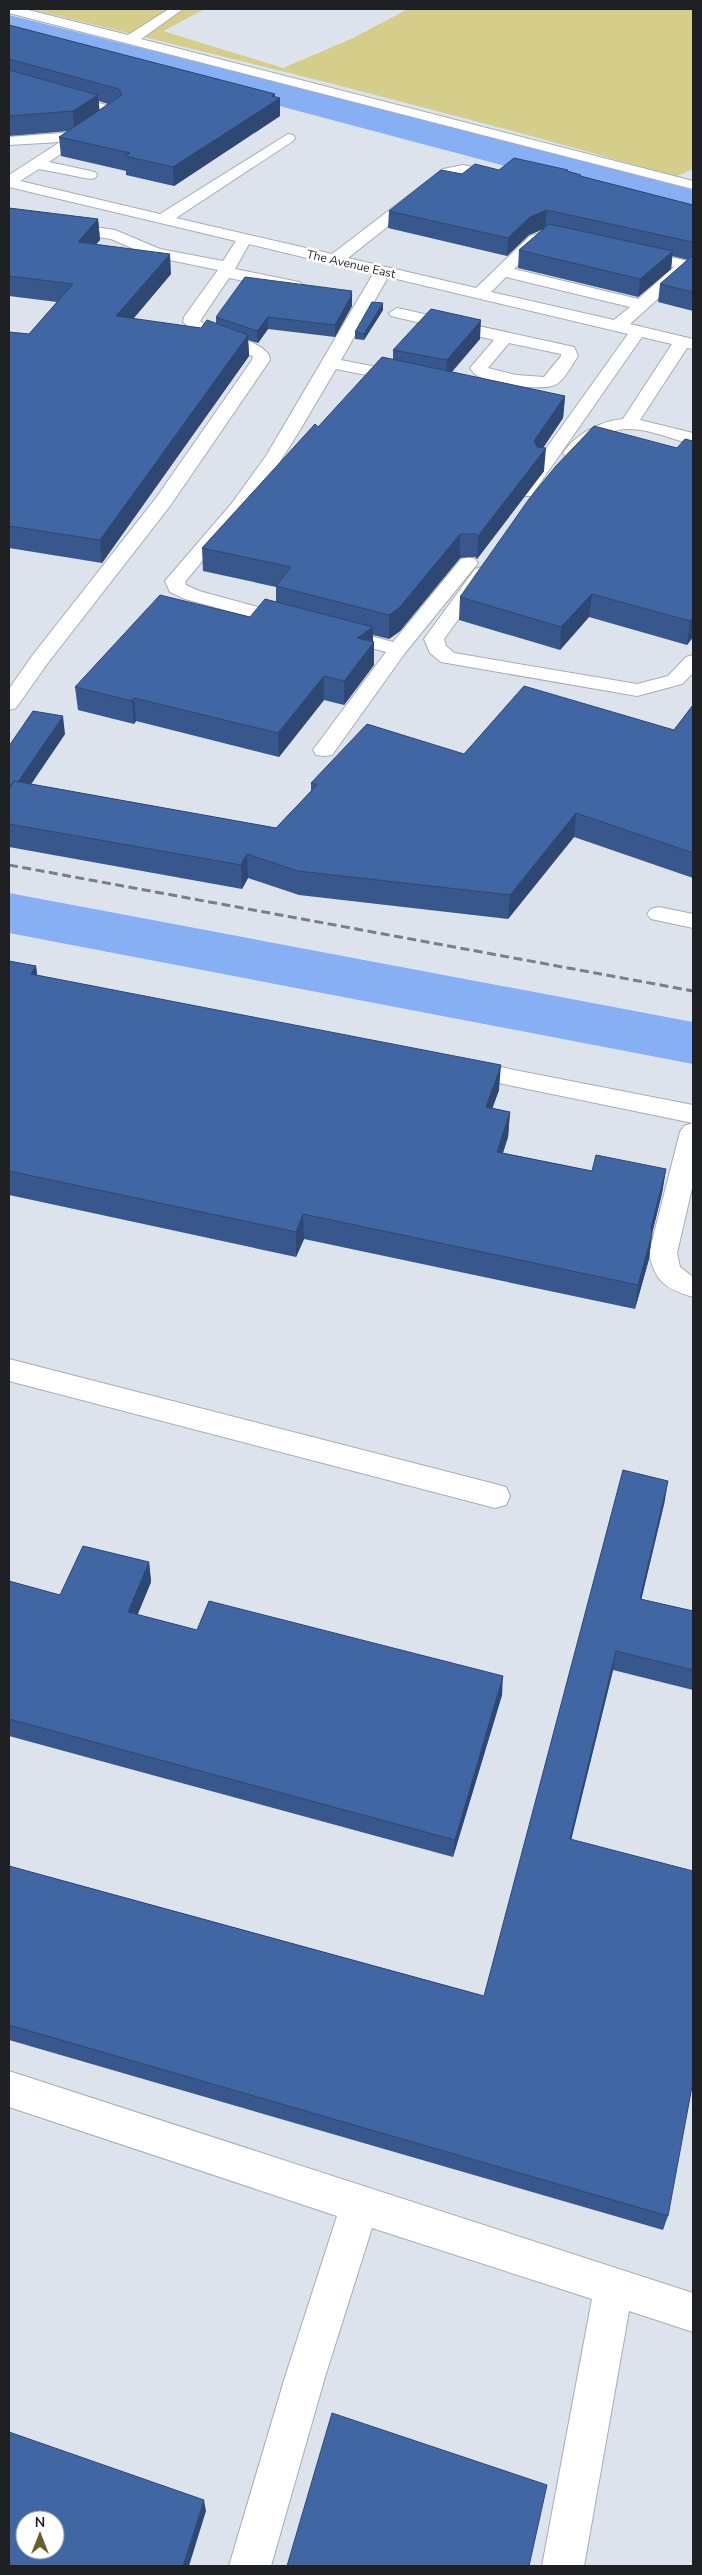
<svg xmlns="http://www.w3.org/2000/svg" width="702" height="2575" font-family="'Nunito Sans',sans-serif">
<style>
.green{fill:#d5ce8b}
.water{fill:#87b0f4}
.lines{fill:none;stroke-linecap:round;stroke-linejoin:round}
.minor-casing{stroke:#a7acb4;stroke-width:2}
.minor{fill:#fff;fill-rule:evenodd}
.rail{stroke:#7a7e85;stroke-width:3;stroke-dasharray:9 4.5;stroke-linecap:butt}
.wall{fill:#38588d;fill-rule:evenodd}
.shaded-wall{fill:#2e4773}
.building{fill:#4166a4;stroke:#2e4773;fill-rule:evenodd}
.labels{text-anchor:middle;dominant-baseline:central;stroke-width:5;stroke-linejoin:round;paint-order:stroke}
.far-street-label{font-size:12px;fill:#1e2024;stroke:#fff}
</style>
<rect width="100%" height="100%" fill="#dde3ec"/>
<path class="green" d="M30 9H205L163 31 283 68 353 38 408 9H693V169L675 177C462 114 246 62 30 9Z"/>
<path class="water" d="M9 15 508 140 693 190V216L9 34Z
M9 893 693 1022V1064L9 933Z"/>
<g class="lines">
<defs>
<path id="minor" d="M9 9H24L128 35 169 9H183L141 39 693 181V189L9 13Z
M9 78 120 109 122 112 49 162 95 172 97 175 95 178 90 179 39 169 20 181 160 214 288 134 293 135 295 138 293 141 176 218 332 254 443 169 463 165 494 171 496 174 489 178 463 173 453 175 348 258 476 288 530 236 548 230 556 235 554 238 542 242 514 269 638 299 674 267 630 257 628 254 630 251 636 249 688 261 693 266 691 269 630 324 693 339V349L687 348 640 420 693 433V444C667 439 638 422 611 432 595 438 583 461 566 457L563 453C576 434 600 421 623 419L672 344 642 337 531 496H517L515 492 628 334 388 277 341 360 407 373 413 374 416 378 413 382 407 383 336 369 300 430 265 485 185 582 186 585 199 591 298 618 301 622 298 626 291 628 185 599 170 592 165 581 232 503 266 456 373 274 249 244 235 269 299 282 307 287 299 292 229 278 200 321C219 338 256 336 269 355L270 360 170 506 47 664 16 708 9 710V689L32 656 156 498 252 360 253 356 199 336 183 322 184 317 218 270 150 256 111 239 62 232 54 227 62 222 115 230 160 249 223 261 236 241 9 187V175L60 142 9 145V137L75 132 104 113 9 86ZM506 277 630 307 614 320 491 292Z
M397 308 574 347 578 356C572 365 566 377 557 384 545 392 486 384 475 374 473 373 472 370 470 368L494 340 391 316 389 313ZM509 343 561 354V356L544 377 516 375 488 368Z
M468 557 475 559 478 563 405 653 332 755 324 756 316 755 313 750 386 652 330 637 327 633 330 629 337 627 393 642 461 559Z
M482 567 489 569 492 573 444 639 446 646 454 653 637 684 668 676 686 657 693 655V673L682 684 637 696 441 662 430 653 424 639 475 569Z
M659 907 693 914V928L651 919 647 914 651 909Z
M464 1060 693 1105V1123L455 1074 451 1068 455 1062Z
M693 1123V1184L677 1253 680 1267 693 1277V1297C666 1289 655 1282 649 1253L680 1132 684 1126Z
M9 1359 495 1484 506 1487 510 1496 506 1505 495 1508 9 1381Z
M9 2071 693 2293V2332L629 2311 584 2566H542L592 2299 372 2228 325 2377 271 2566H229L285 2377 337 2216 9 2107Z"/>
</defs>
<use href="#minor" class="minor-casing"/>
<use href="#minor" class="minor"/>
<path class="rail" d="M9 865 693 991"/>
</g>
<path class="wall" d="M9 25 275 94V97L280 98V116L174 186 126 175V171L61 156 59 137 69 131 9 136ZM99 101 108 104 99 110Z
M499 170 568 172 581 175V176L693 205V311L658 302 660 284 688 260 672 256 671 269 638 297 518 268 519 250 544 229 529 235 507 256 388 228 389 211 462 174Z
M9 208 98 219 100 240 96 244 171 274 133 319 201 328 216 324V317L352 295V306L335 337 268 329 258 343 248 340 249 356 102 563 9 548V332L29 334 57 302 9 296Z
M383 303V310L364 340 355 339V332Z
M480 339 452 372 565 396 563 418 543 448 544 471 477 559 475 557 460 558 400 631 389 639 373 635V641L374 642V665L344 705 324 700 279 757 136 721 134 724 78 710 75 687 250 617 276 602V587L203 571 202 548 318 427 393 360V350Z
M693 441V637L687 645 589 617 560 650 459 620 460 597 677 448Z
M693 705V878L574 837 508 919 299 895 248 878 242 889 9 847V746L65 734 31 784 276 828 311 791V783L464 754 674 730Z
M9 961 36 966 37 975 499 1090 492 1108 510 1112 508 1137 503 1153 592 1171 666 1169 662 1193 652 1234 649 1259 635 1309 304 1239 296 1257 9 1195Z
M665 1500 641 1599 693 1611V1690L613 1670 571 1839 668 2216 663 2230 9 2040V1866L484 1996Z
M149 1562 151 1582 137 1615 197 1630 502 1695 453 1857 9 1736V1581L60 1595Z"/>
<path class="shaded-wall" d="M275 94V101L280 98V116L174 186 173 167Z
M98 95 100 114 74 130 73 111Z
M547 210 545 228 529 235 507 256 508 238 530 217Z
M98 219 100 240 80 263 78 242Z
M673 251 671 269 638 297 640 279Z
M170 254 171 274 117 338 116 316Z
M352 291V306L335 337V325Z
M383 303V310L364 340V334Z
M268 317V329L258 343 257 331Z
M481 320 480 339 446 378 447 360Z
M248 335 249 356 102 563 100 540Z
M565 396 563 418 532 464 534 441Z
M546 448 544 471 477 559 478 536Z
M460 534V558L400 631 389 639V615Z
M592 594 589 617 560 650 561 627Z
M693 617V637L687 645 690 621Z
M373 627V644L374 642V665L344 705V681L357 638Z
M324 676V700L279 757 278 733Z
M134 698 136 721 134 724 132 701Z
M63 716 65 734 9 817V795Z
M576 813 574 837 508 919 510 895Z
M247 854 248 878 242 889 241 865Z
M36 966 39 991 31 974Z
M501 1065 499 1090 484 1132 486 1107Z
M510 1112 508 1137 495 1176 497 1152Z
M666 1169 662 1193 647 1253 651 1228Z
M303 1214 304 1239 296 1257V1232Z
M652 1234 649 1259 635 1309 638 1285Z
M668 1481 665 1500 637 1618 640 1599Z
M149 1562 151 1582 131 1631 128 1612Z
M616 1651 613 1670 567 1857 570 1839Z
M503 1676 502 1695 453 1857 455 1840Z
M204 2500 206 2511 189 2566H183Z"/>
<path class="building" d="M9 25 275 94 272 96 280 98 173 167 125 156 130 153 59 137 122 95 119 89 9 59Z
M9 70 98 95 73 111 9 116Z
M514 158 568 170 567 171 581 175 580 176 693 205V243L692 242 547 210 530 217 508 238 389 211 441 170 462 174 475 164 499 170Z
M9 208 98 219 78 242 170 254 116 316 201 328 207 320 248 335 100 540 9 526V332L29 334 73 284 9 276Z
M549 224 673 251 640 279 519 250Z
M693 255V292L660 284Z
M245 277 352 291 350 294 352 295 335 325 268 317 257 331 216 317Z
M372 302 383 303 364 334 355 332Z
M431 309 481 320 447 360 393 350Z
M382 357 565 396 534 441 537 447 546 448 478 536 476 534H460L400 607 389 615 276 586 291 567 202 548 315 424 318 427Z
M594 426 677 448 685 439 693 441V617L690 621 592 594 561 627 460 597 529 499 556 466Z
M160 595 250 617 265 599 373 627 357 638 374 642 344 681 324 676 278 733 134 698 132 701 75 687Z
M524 686 674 730 693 705V853L576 813 510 895 298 871 247 854 241 865 9 824V789L14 781 276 828 317 785 311 783 367 724 464 754Z
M33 711 63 716 18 782 14 781 9 789V746Z
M9 961 36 966 31 974 501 1065 486 1107 510 1112 497 1152 592 1171 596 1155 666 1169 651 1228 652 1234 638 1285 303 1214 296 1232 9 1171Z
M623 1470 668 1481 640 1599 693 1611V1670L616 1651 570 1839 693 1871V2081L668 2216 9 2025V1866L484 1996Z
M83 1546 149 1562 128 1612 197 1630 209 1601 503 1676 455 1840 9 1719V1581L60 1595Z
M332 2413 547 2485 529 2566H287Z
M9 2432 204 2500 183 2566H9ZM25 2520H55V2550H25Z"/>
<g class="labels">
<g class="far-street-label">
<text transform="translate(351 264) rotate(13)">The Avenue East</text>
</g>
</g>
<rect width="702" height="2575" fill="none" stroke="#1e2024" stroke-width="20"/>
<g transform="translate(40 2535)"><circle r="24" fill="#ffffff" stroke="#a5a6a7"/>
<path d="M0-4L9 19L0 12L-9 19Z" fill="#655f2c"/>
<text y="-8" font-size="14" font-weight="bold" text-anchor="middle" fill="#1e2024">N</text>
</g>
</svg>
